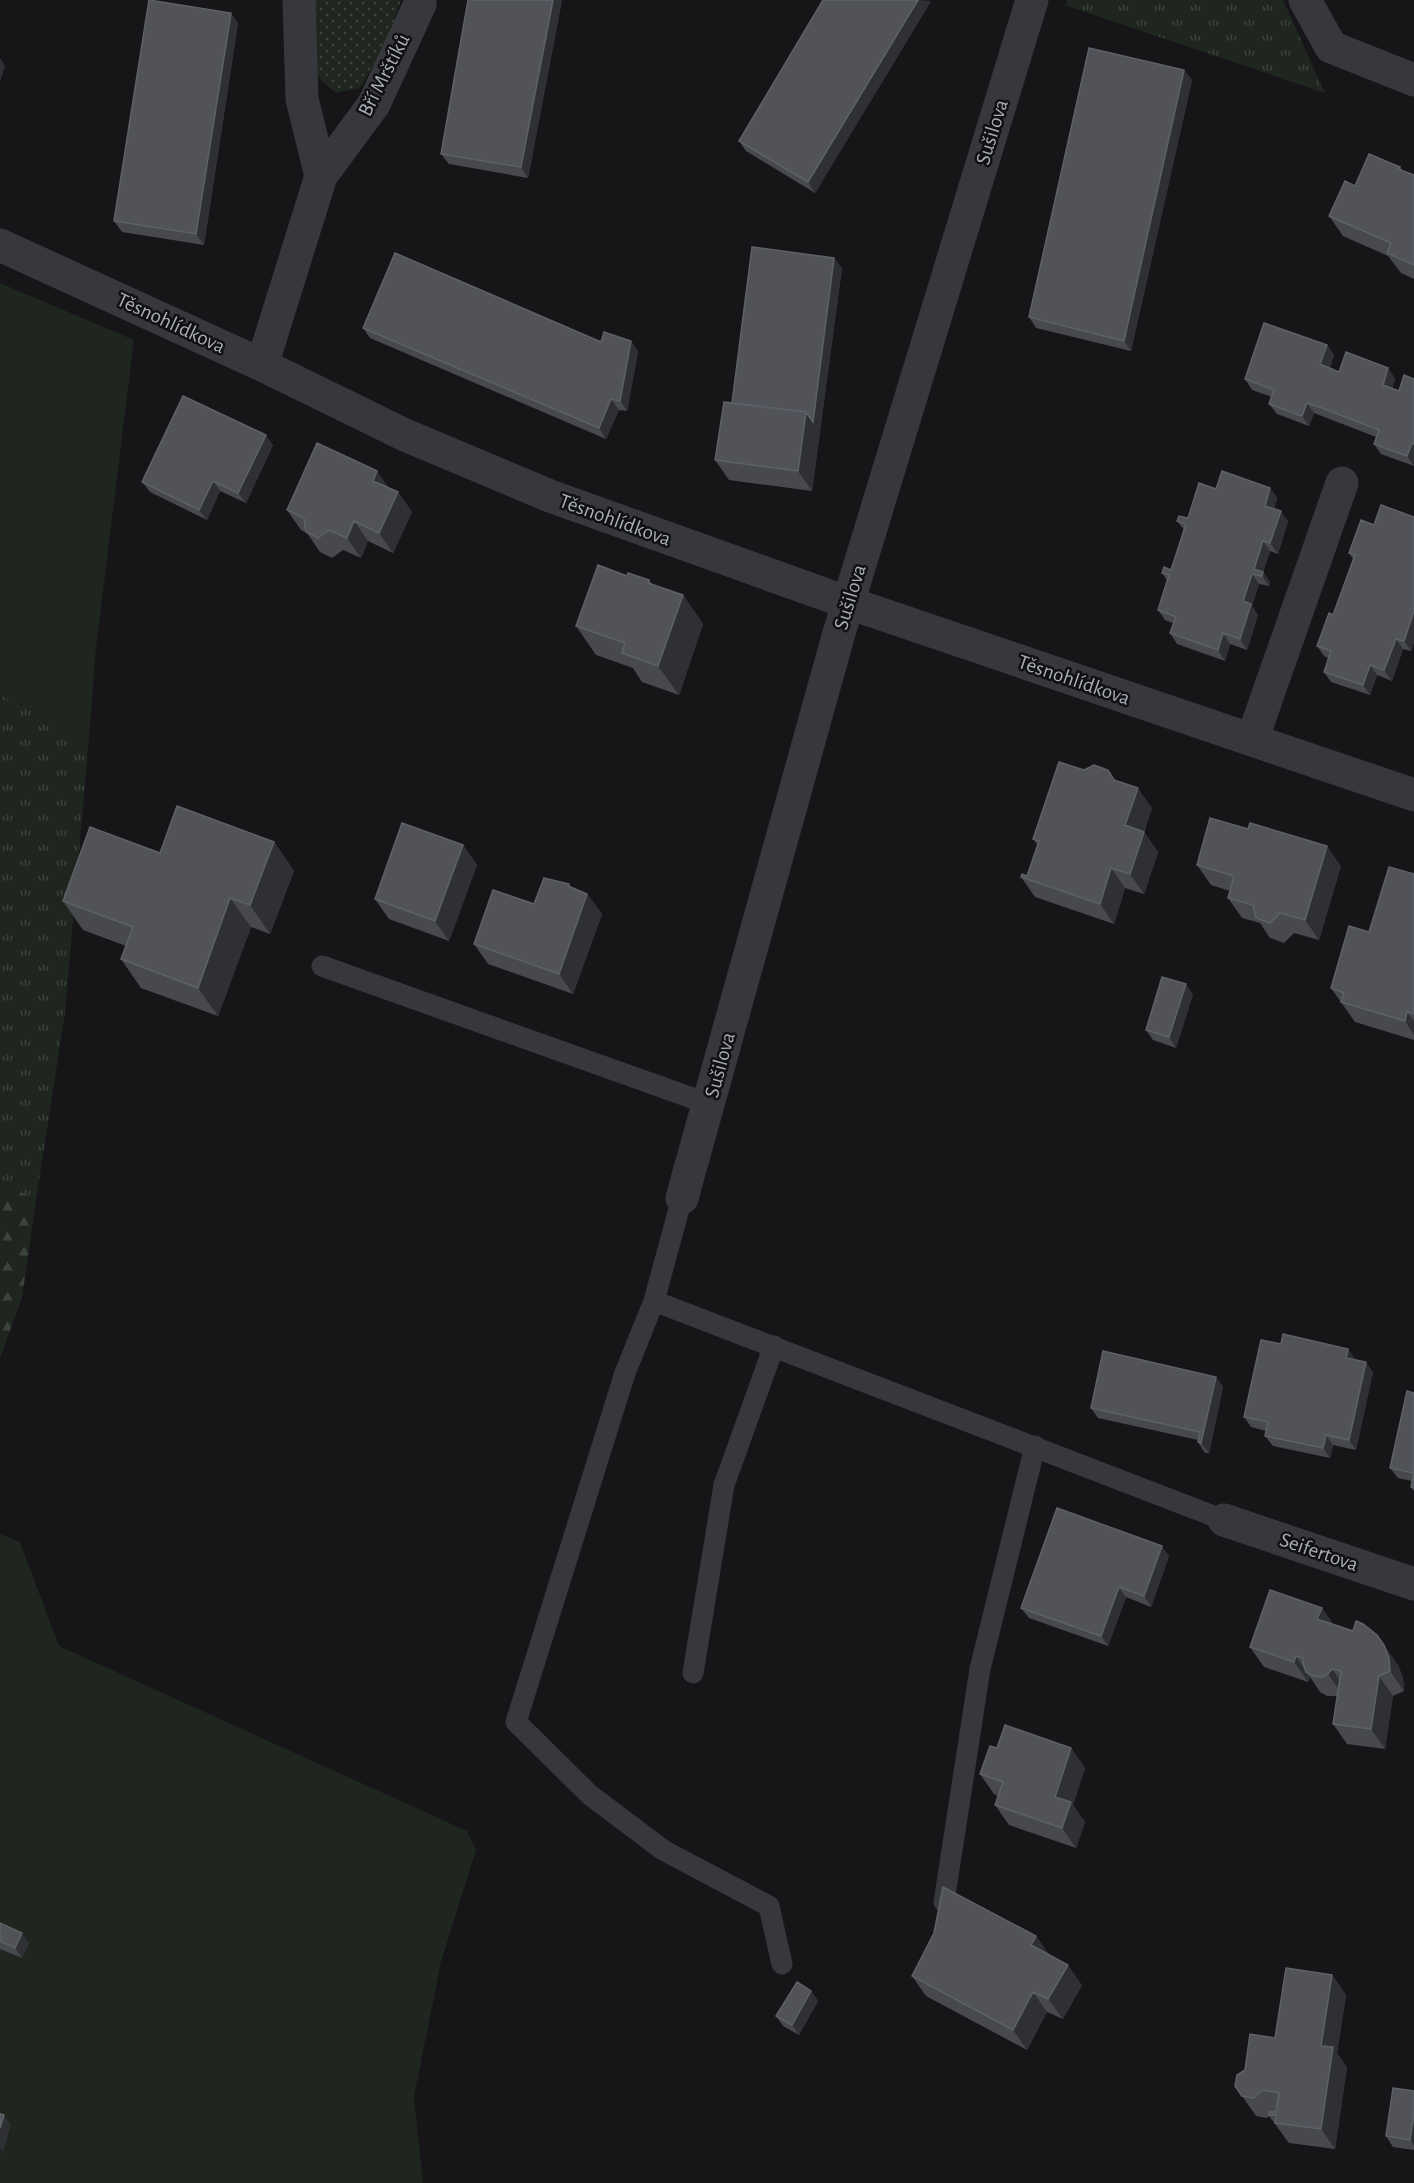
<svg xmlns="http://www.w3.org/2000/svg" width="1414" height="2183" font-family="'Alegreya Sans',sans-serif">
<style>
.grass{fill:url(#grass-tufts)}
.forest{fill:url(#forest-firs)}
.park{fill:url(#park-dots)}
.garden{fill:#1e261f}
.lines{fill:none;stroke-linecap:round;stroke-linejoin:round}
.service{stroke:#37383d;stroke-width:21}
.minor{stroke:#37383d;stroke-width:33}
.wall{fill:#47494d}
.shaded-wall{fill:#2f3033}
.building{fill:#525359;stroke:#5f6168;stroke-width:1.5}
.labels{text-anchor:middle;dominant-baseline:central;stroke-width:5;stroke-linejoin:round;paint-order:stroke}
.street-label{font-size:21px;fill:#a8adb8;stroke:#111113}
</style>
<defs>
<pattern id="grass-tufts" width="24" height="20" patternUnits="userSpaceOnUse" patternTransform="scale(1.5)"><rect width="24" height="20" fill="#1e261f"/><path d="M3 7l-1-3M5 7V3M7 7l1-3M15 17l-1-3M17 17v-4M19 17l1-3" fill="none" stroke="#3c433d"/></pattern>
<pattern id="forest-firs" width="22" height="20" patternUnits="userSpaceOnUse" patternTransform="scale(1.5)"><rect width="22" height="20" fill="#1e261f"/><path d="M5 1l3.5 6h-7zM16 11l3.5 6h-7z" fill="#3c433d"/></pattern>
<pattern id="park-dots" width="8" height="8" patternUnits="userSpaceOnUse" patternTransform="scale(1.5)"><rect width="8" height="8" fill="#1e261f"/><path d="M2 2h.1M6 6h.1" fill="none" stroke="#3c433d" stroke-width="1.8" stroke-linecap="round"/></pattern>
</defs>
<rect width="100%" height="100%" fill="#161618"/>
<path class="grass" d="M1067 0H1283L1325 93 1065 5Z
M0 695 89 736 65 1013 36 1200 0 1181Z"/>
<path class="forest" d="M0 1181 36 1200 22 1298 0 1358Z"/>
<path class="park" d="M315 0H401C391 32 378 60 360 88L336 93 319 78 310 56Z"/>
<path class="garden" d="M0 283 134 340 96 648 89 736 0 695Z
M0 1534 20 1542 59 1646 467 1831 476 1850 441 1962 414 2097 423 2183H0Z"/>
<g class="lines">
<path class="service" d="M322 966 709 1104
M682 1198 654 1301 1224 1520
M654 1301 625 1373 516 1722 590 1795 663 1850 769 1906 782 1964
M693 1673 724 1485 774 1346
M944 1902 980 1669 1035 1446"/>
<path class="minor" d="M299 0 302 99 321 176
M1305 0 1331 47 1414 80
M0 245 262 365 405 435 550 496 849 603 1414 795
M262 365 321 176 374 104 420 4V0
M1252 740 1342 483
M682 1198 839 633 1032 0
M1224 1520 1414 1584"/>
</g>
<path class="wall" d="M468 0H562L528 178 449 164 441 154Z
M823 0 931 1 815 193 746 151 739 141Z
M238 23 204 245 122 232 114 221Z
M1184 70 1192 80 1131 351 1036 328 1029 317Z
M1400 167 1403 171 1414 175V279L1401 273 1388 256 1343 236 1329 216 1355 186Z
M842 268 812 491 729 480 715 460 732 403Z
M363 328 601 342 631 341 638 352 627 411 619 410 606 439 370 338Z
M1327 345 1334 355 1330 368 1339 372 1388 368 1395 379 1392 388 1399 391 1414 379V466L1381 454 1374 444 1376 437 1314 413 1309 426 1277 414 1269 404 1272 397 1252 390 1245 379Z
M273 445 246 503 220 491 207 520 150 492 142 482Z
M388 488 398 492 412 512 393 553 368 541 361 558 343 550 332 558 320 552 307 533 301 530 287 510Z
M1270 488 1277 498 1274 509 1288 521 1278 554 1270 551 1263 572 1270 582 1269 586 1259 584 1252 606 1258 615 1247 650 1230 644 1225 661 1177 644 1170 633 1173 623 1165 620 1158 610 1167 580 1162 573 1171 570 1184 530 1177 521 1188 518 1216 489Z
M1414 517V642L1411 651 1403 649 1392 681 1377 675 1370 695 1331 682 1324 672 1328 658 1324 656 1317 646 1333 615 1353 559 1349 553 1374 525Z
M627 576 649 580 652 584 683 595 703 624 679 695 642 682 633 668 596 655 576 626Z
M1084 770H1108L1115 780 1152 808 1144 832 1158 852 1144 894 1125 888 1114 924 1035 897 1021 877 1027 876 1038 846 1033 839Z
M274 842 294 871 270 934 251 927 218 1016 141 988 121 959 126 946 83 930 63 901 160 853Z
M463 845 477 865 449 941 389 919 375 899Z
M1197 865 1341 866 1319 940 1294 933 1284 943 1270 938 1260 923 1242 918 1228 898 1230 891 1211 885Z
M1414 874V1040L1355 1022 1331 988 1369 932Z
M569 884 571 888 587 894 602 914 573 994 488 964 474 944 534 904Z
M1193 994 1176 1048 1153 1040 1146 1030Z
M1281 1344 1355 1359V1360L1373 1372 1356 1450 1333 1445 1330 1458 1273 1446 1265 1436 1266 1431 1251 1427 1244 1417Z
M1216 1377 1223 1387 1209 1453H1205L1198 1442V1440L1098 1418 1091 1408Z
M1414 1393V1491L1411 1487 1412 1481 1398 1478 1390 1468Z
M1169 1556 1151 1607 1126 1597 1108 1646 1029 1618 1021 1608Z
M1322 1608 1333 1624 1398 1665 1403 1678 1404 1691 1393 1696 1385 1749 1347 1744 1333 1724 1337 1696H1327L1320 1692 1310 1677 1308 1682 1264 1667 1250 1647Z
M997 1748H1071L1085 1768 1073 1805 1085 1822 1076 1848 1009 1825 995 1805 998 1796 994 1794 980 1774Z
M0 1923 29 1943 22 1958 0 1949Z
M1036 1936 1049 1955 1082 1985 1063 2019 1047 2012 1027 2050 926 1996 912 1976Z
M1332 1975 1346 1995 1337 2053 1347 2067 1335 2149 1289 2143 1269 2116 1267 2118 1256 2116 1235 2086 1245 2070Z
M811 1991 818 2001 799 2035 783 2026 776 2016Z
M1414 2091V2150L1393 2147 1386 2136Z"/>
<path class="shaded-wall" d="M553 0H562L528 178 521 167Z
M918 0 931 1 815 193 808 182Z
M231 13 238 23 204 245 196 234Z
M0 58 5 66 0 82Z
M1184 70 1192 80 1131 351 1124 341Z
M834 258 842 268 812 491 798 471 806 412Z
M631 341 638 352 627 411 620 401Z
M1327 345 1334 355 1328 375 1320 364Z
M1388 368 1395 379 1390 395 1383 385Z
M611 399 619 410 606 439 599 428Z
M1307 403 1314 413 1309 426 1302 416Z
M266 435 273 445 246 503 238 493Z
M1412 443 1414 445V466L1407 456Z
M377 471 391 491 373 481Z
M213 481 220 491 207 520 199 510Z
M1270 488 1277 498 1272 516 1265 506Z
M398 492 412 512 393 553 379 533Z
M1281 511 1288 521 1278 554 1270 543Z
M354 521 368 541 361 558 347 538Z
M1263 541 1270 551 1263 572 1270 582 1269 586 1262 576 1254 569Z
M1252 574 1259 584 1252 606 1258 615 1247 650 1240 639 1243 601Z
M683 595 703 624 679 695 658 666Z
M1414 611V642L1411 651 1404 641Z
M1223 633 1230 644 1225 661 1218 650Z
M1396 639 1403 649 1392 681 1384 670Z
M1370 665 1377 675 1370 695 1363 685Z
M1138 788 1152 808 1139 845 1125 825Z
M1144 832 1158 852 1144 894 1130 874Z
M274 842 294 871 270 934 250 905Z
M463 845 477 865 449 941 435 921Z
M1327 846 1341 866 1319 940 1305 920Z
M1111 868 1125 888 1114 924 1100 904Z
M587 894 602 914 573 994 559 974Z
M230 898 251 927 218 1016 198 988Z
M1186 984 1193 994 1176 1048 1169 1037Z
M1407 1012 1414 1021V1035L1405 1021Z
M1348 1349 1355 1359 1353 1369 1346 1358Z
M1366 1362 1373 1372 1356 1450 1349 1440Z
M1216 1377 1223 1387 1209 1453 1201 1443Z
M1326 1435 1333 1445 1330 1458 1323 1448Z
M1162 1546 1169 1556 1151 1607 1144 1596Z
M1119 1587 1126 1597 1108 1646 1101 1636Z
M1322 1608 1336 1628 1317 1619Z
M1384 1645 1398 1665 1403 1678 1404 1691 1390 1671Z
M1296 1656 1308 1673 1306 1672 1310 1677 1308 1682 1294 1662Z
M1332 1669 1346 1689 1342 1694 1328 1674Z
M1379 1676 1393 1696 1385 1749 1371 1729Z
M1071 1748 1085 1768 1073 1805 1085 1822 1076 1848 1062 1828 1055 1797Z
M22 1933 29 1943 22 1958 15 1948Z
M1036 1936 1050 1956 1031 1945Z
M1068 1965 1082 1985 1063 2019 1048 1999Z
M1332 1975 1346 1995 1337 2053 1347 2067 1335 2149 1321 2129V2046Z
M811 1991 818 2001 799 2035 792 2025Z
M1033 1992 1047 2012 1027 2050 1013 2030Z
M1414 2114V2146L1410 2140Z
M4 2115 11 2125 3 2153 0 2148V2128Z"/>
<path class="building" d="M149 0 231 13 196 234 114 221Z
M468 0H553L521 167 441 154Z
M823 0H918L808 182 739 141Z
M1089 48 1184 70 1124 341 1029 317Z
M1369 154 1400 167 1398 169 1414 175V265L1387 253 1391 243 1329 216 1345 181 1355 186Z
M752 247 834 258 813 422 806 412 732 403Z
M395 253 601 342 604 332 631 341 620 401 611 399 599 428 363 328Z
M1264 323 1327 345 1320 364 1339 372 1346 352 1388 368 1383 385 1399 391 1404 375 1414 379V444L1412 443 1407 456 1374 444 1379 430 1322 408 1307 403 1302 416 1269 404 1274 390 1245 379Z
M183 396 266 435 238 493 213 481 199 510 142 482Z
M724 402 806 412 798 471 715 460Z
M317 443 377 471 373 481 398 492 379 533 354 521 347 538 329 530 318 538 306 532 304 518 287 510Z
M1222 471 1270 488 1265 506 1281 511 1270 543 1263 541 1254 569 1263 572 1262 576 1252 574 1243 601 1251 604 1240 639 1223 633 1218 650 1170 633 1176 617 1158 610 1169 575 1162 573 1164 567 1171 570 1186 524 1177 521 1179 516 1188 518 1199 483 1216 489Z
M1381 505 1414 517V611L1404 641 1396 639 1384 670 1370 665 1363 685 1324 672 1331 651 1317 646 1329 613 1333 615 1355 555 1349 553 1361 520 1374 525Z
M598 565 627 576 628 573 649 580 648 583 683 595 658 666 622 653 625 643 576 626Z
M1059 762 1084 770 1094 765 1108 770 1114 780 1138 788 1125 825 1144 832 1130 874 1111 868 1100 904 1021 877 1022 874 1027 876 1039 841 1033 839Z
M177 806 274 842 250 905 230 898 198 988 121 959 133 927 63 901 90 827 160 853Z
M1210 818 1248 829 1250 823 1327 846 1305 920 1280 913 1270 923 1256 918 1253 905 1228 898 1234 876 1197 865Z
M402 823 463 845 435 921 375 899Z
M1389 867 1414 874V1014L1407 1012 1405 1021 1341 1002 1344 993 1331 988 1349 926 1369 932Z
M544 878 569 884 568 886 587 894 559 974 474 944 493 890 534 904Z
M1162 977 1186 984 1169 1037 1146 1030Z
M1283 1334 1348 1349 1346 1358 1366 1362 1349 1440 1326 1435 1323 1448 1265 1436 1268 1422 1244 1417 1261 1340 1281 1344Z
M1103 1351 1216 1377 1201 1443 1198 1442 1200 1432 1091 1408Z
M1407 1391 1414 1393V1488L1411 1487 1414 1473 1390 1468Z
M1057 1508 1162 1546 1144 1596 1119 1587 1101 1636 1021 1608Z
M1270 1590 1322 1608 1317 1619 1353 1631 1356 1621 1363 1624 1377 1635 1384 1645 1389 1658 1390 1671 1379 1676 1371 1729 1333 1724 1341 1671 1332 1669 1328 1674 1322 1677 1313 1676 1306 1672 1303 1664V1658L1296 1656 1294 1662 1250 1647Z
M1005 1725 1071 1748 1055 1797 1071 1802 1062 1828 995 1805 1003 1782 980 1774 990 1746 997 1748Z
M943 1887 1036 1936 1031 1945 1068 1965 1048 1999 1033 1992 1013 2030 912 1976 934 1933Z
M0 1923 22 1933 15 1948 0 1941Z
M1286 1968 1332 1975 1321 2046 1333 2047 1321 2129 1275 2123 1276 2115H1269V2112H1276L1279 2093 1263 2090 1253 2098 1242 2096 1235 2086 1237 2075 1245 2070 1250 2034 1275 2038Z
M797 1982 811 1991 792 2025 776 2016Z
M1393 2088 1414 2091V2114L1410 2140 1386 2136Z
M0 2114 4 2115 0 2128Z"/>
<g class="labels">
<g class="street-label">
<text transform="translate(384 75) rotate(-63)">Bří Mrštíků</text>
<text transform="translate(992 132) rotate(-73)">Sušilova</text>
<text transform="translate(171 323) rotate(25)">Těsnohlídkova</text>
<text transform="translate(615 520) rotate(20)">Těsnohlídkova</text>
<text transform="translate(850 597) rotate(-73)">Sušilova</text>
<text transform="translate(1074 680) rotate(19)">Těsnohlídkova</text>
<text transform="translate(720 1065) rotate(-75)">Sušilova</text>
<text transform="translate(1319 1552) rotate(19)">Seifertova</text>
</g>
</g>
</svg>
